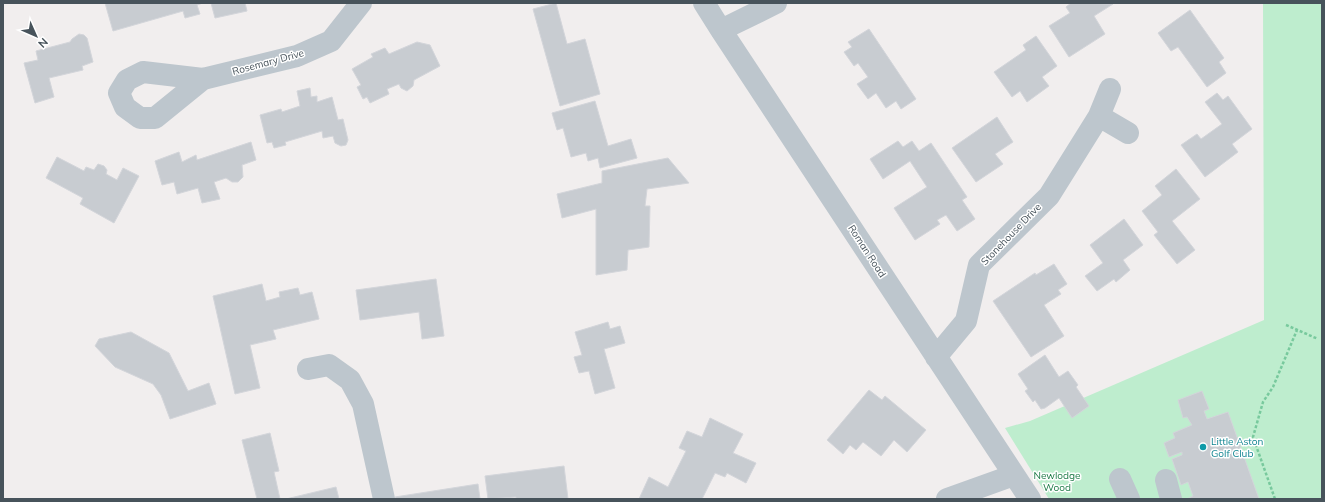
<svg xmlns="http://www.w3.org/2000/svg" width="1325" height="502" font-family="Mulish,sans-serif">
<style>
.green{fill:#beedce}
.building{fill:#c8ccd1;stroke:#d3d5da}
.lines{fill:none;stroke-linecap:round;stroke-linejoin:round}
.path{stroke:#78c99d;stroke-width:2.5;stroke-dasharray:3 2;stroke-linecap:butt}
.minor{stroke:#bdc6cd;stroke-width:22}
.culture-dot{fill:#0f9aa8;stroke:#fff;stroke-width:1.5}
.labels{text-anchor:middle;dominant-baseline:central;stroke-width:3;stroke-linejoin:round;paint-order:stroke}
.street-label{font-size:10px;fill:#47535b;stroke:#fff}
.culture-label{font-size:10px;fill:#0d838f;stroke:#fff;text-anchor:start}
.park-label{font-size:10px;fill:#1b7945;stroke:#fff}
</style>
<rect width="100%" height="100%" fill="#f1eeee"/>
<path class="green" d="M1263 3H1322V499H1049L1005 428 1030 421 1264 320Z"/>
<path class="building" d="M105 3H203L197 5 200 14 185 18 183 11 113 31Z
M211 3H245L247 11 215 18Z
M556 3 567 44 585 39 600 94 560 106 533 9Z
M1071 3 1113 4 1094 16 1105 34 1069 57 1049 26 1070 13 1066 7Z
M1190 10 1224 58 1219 62 1226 73 1207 87 1178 47 1171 51 1158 33Z
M869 29 916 99 901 109 896 101 886 108 876 93 868 99 857 84 868 77 858 63 854 66 844 52 852 47 848 42Z
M79 34 84 35 87 38 93 62 82 66 83 70 49 78 54 97 35 103 24 63 38 60 36 51 70 42 72 39Z
M1036 36 1057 66 1042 77 1049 86 1027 102 1020 91 1012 97 994 72 1026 50 1023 45Z
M417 42 430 45 440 66 414 80 413 86 407 91 401 88 399 84 387 89 389 94 370 103 367 97 363 99 357 87 361 85 352 69 373 57 371 54 385 48 389 54Z
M310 88 311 97 317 96V102L332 97 338 120 343 119 348 140 346 145 341 146 335 143 333 136 323 138 322 131 285 142 286 145 274 148 272 142 267 143 260 115 281 109 282 112 300 106 297 91Z
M1217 93 1223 100 1228 96 1252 129 1232 144 1238 152 1205 177 1181 145 1197 134 1201 139 1222 124 1205 102Z
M595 101 608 146 631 139 637 158 600 168 598 158 588 161 586 153 571 157 563 128 557 130 552 113Z
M997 117 1013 142 995 154 1003 164 976 182 952 148Z
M898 141 903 147 912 141 919 151 931 143 967 197 962 200 975 219 957 231 946 215 937 220 940 224 915 240 894 208 927 187 910 161 883 179 870 159Z
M251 142 256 160 242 165 243 177 238 182H232L226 178 214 182 220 199 202 203 198 188 177 194 174 182 162 185 155 161 179 152 182 162 196 155 197 160Z
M57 157 84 171 86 167 94 170 98 164 104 166 107 170 106 174 117 180 123 168 139 176 114 223 80 204 83 198 46 178Z
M668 158 689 183 647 189 645 206H650L649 247 628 250 627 270 596 275V209L562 218 557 194 602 183V171Z
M1176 169 1200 199 1172 221 1195 250 1177 264 1154 235 1158 232 1142 211 1162 195 1155 186Z
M1124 219 1143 245 1123 260 1130 270 1116 282 1114 279 1097 291 1085 276 1103 263 1090 245Z
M1054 264 1067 284 1058 290 1061 294 1044 305 1064 336 1031 357 993 301 1035 273 1036 275Z
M436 279 444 336 422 339 419 312 360 320 356 290Z
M262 284 266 301 280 297 279 292 298 288 300 295 312 292 319 319 273 330 276 339 250 345 260 388 235 394 213 296Z
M608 322 610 329 620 326 625 343 604 349 615 388 595 394 589 371 579 373 574 357 582 355 575 332Z
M131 332 169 353 188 391 209 383 216 404 170 419 161 395 153 384 115 367 95 346 99 339Z
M1045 355 1059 377 1068 371 1078 385 1076 387 1089 406 1072 418 1059 398 1045 408 1041 409 1035 400 1033 402 1025 391 1028 389 1018 374Z
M869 390 882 400 885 396 926 430 907 452 894 440 881 456 863 442 856 450 850 445 843 454 827 440Z
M1202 391 1209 409 1204 411 1207 419 1228 412 1259 499H1187L1193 496 1188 482 1181 485 1172 459 1182 455V452L1169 457 1164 443 1175 438 1173 433 1192 425 1187 417 1183 418 1178 400Z
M710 418 743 434 733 453 756 463 746 483 727 473 725 477 715 473 702 499H639L649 477 668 487 686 451 679 448 687 431 702 437Z
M270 433 279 471 274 472 280 499H257L242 440Z
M564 466 568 499H516V497L488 499 485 476Z
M478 484 480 499H396L395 497Z
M336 487 339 499H286Z"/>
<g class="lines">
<path class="path" d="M1286 325 1318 339
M1275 499 1253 437 1263 402 1273 387 1297 330"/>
<path class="minor" d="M704 3 721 30 1030 499
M721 30 776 3
M203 79 155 118H140L125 107 119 93 127 80 143 72 203 79 297 56 331 41 361 3
M1099 116 1128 133
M936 357 966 321 979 265 1049 196 1099 116 1110 89
M308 369 329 365 350 380 363 404 384 499
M1120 479 1129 499
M1166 480 1171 499
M947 499 1014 475"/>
</g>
<circle class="culture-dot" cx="1203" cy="447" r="4"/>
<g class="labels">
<g class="street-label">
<text transform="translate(268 62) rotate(-15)">Rosemary Drive</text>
<text transform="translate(1011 234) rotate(-46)">Stonehouse Drive</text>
<text transform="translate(867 251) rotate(57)">Roman Road</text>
</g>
<g class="culture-label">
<text x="1211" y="441">Little Aston<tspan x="1211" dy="12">Golf Club</tspan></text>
</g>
<g class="park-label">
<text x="1057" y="475">Newlodge<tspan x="1057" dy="12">Wood</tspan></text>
</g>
</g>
<rect width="1325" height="502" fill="none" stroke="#47535b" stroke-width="8"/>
<g transform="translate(36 36) rotate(135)" stroke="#ffffff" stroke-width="3" paint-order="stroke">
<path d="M0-3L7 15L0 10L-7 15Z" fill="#47535b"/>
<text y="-6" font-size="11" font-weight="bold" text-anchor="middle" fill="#47535b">N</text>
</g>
</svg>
